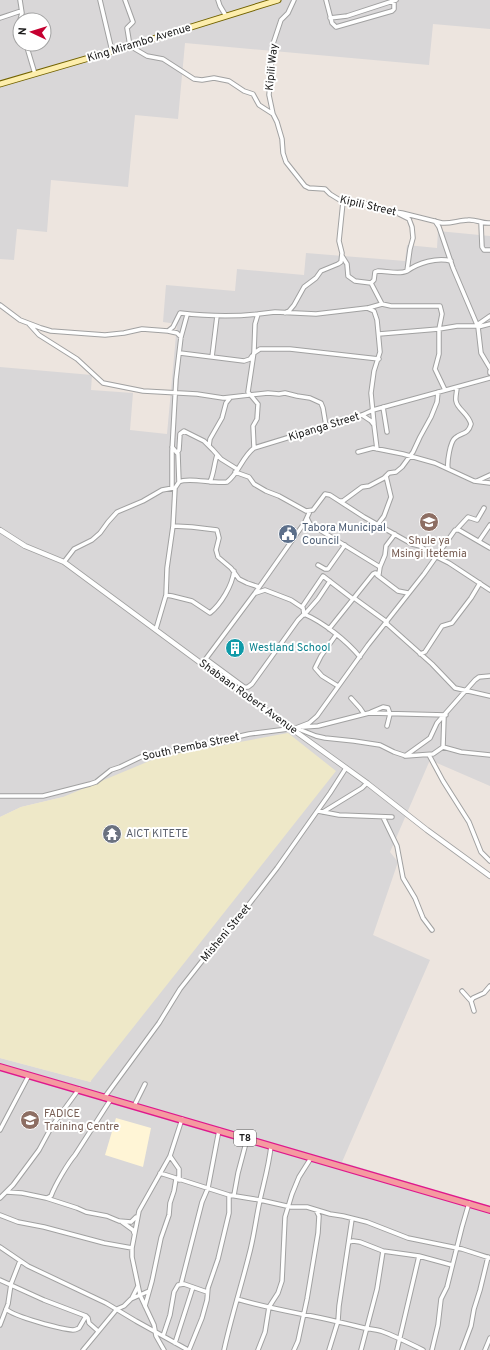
<svg xmlns="http://www.w3.org/2000/svg" width="490" height="1350" font-family="Overpass,sans-serif">
<style>
.residential{fill:#d9d7d8;fill-rule:evenodd}
.education{fill:#fff5d6}
.farmland{fill:#eee8c8}
.lines{fill:none;stroke-linecap:round;stroke-linejoin:round}
.minor-casing{stroke:#a1a1a1;stroke-width:5.5}
.tertiary-casing{stroke:#a1a1a1;stroke-width:6}
.secondary-casing{stroke:#736300;stroke-width:7}
.trunk-casing{stroke:#df188d;stroke-width:8}
.minor{stroke:#fff;stroke-width:3.5}
.tertiary{stroke:#fff;stroke-width:4.5}
.secondary{stroke:#fdeead;stroke-width:5}
.trunk{stroke:#f59aa0;stroke-width:5.5}
.labels{text-anchor:middle;dominant-baseline:central;stroke-width:4;stroke-linejoin:round;paint-order:stroke}
.shield{fill:#fff;stroke:#5f5f5f;stroke-width:1}
.shield-label{font-size:10px;font-weight:bold;fill:#1a1a1a}
.street-label{font-size:11px;fill:#1a1a1a;stroke:#fff}
.service-label{font-size:11px;fill:#4e5e75;stroke:#fff;text-anchor:start}
.education-label{font-size:11px;fill:#785e54;stroke:#fff}
.culture-label{font-size:11px;fill:#0d838f;stroke:#fff;text-anchor:start}
.worship-label{font-size:11px;fill:#5b616d;stroke:#fff;text-anchor:start}
</style>
<rect width="100%" height="100%" fill="#ede5df"/>
<path class="residential" d="M0 0H490V29L433 24 429 65 185 43 178 119 135 115 128 187 51 180 47 232 17 229 14 260 0 259ZM20 20H44V44H20Z
M438 231 490 236V786L430 760 390 852 398 862 373 935 430 960 342 1162 490 1207V1350H0V1058L91 1082 63 797 21 807 0 817V367L92 375 91 390 133 393 130 430 167 434 177 324 163 322 166 285 235 291 237 269 304 275 306 253 405 261 407 245 437 248Z"/>
<path class="education" d="M116 1118 151 1128 143 1167 105 1155Z"/>
<path class="farmland" d="M288 733 336 771 90 1082 0 1058V817L21 807 63 797 159 757Z"/>
<g class="lines">
<defs>
<path id="minor" d="M20 0 22 13 20 20
M100 0 112 51
M125 0 133 22 127 28 130 46 147 56 163 59 194 79 202 80 214 78 229 81 244 91 253 94 259 105 273 114 277 122 282 139 283 153 286 162 305 186 309 188 325 189 330 194 343 202 369 204 387 211 402 213 442 223C451 224 459 220 468 220 476 219 482 224 490 223
M218 0 220 6 226 16
M326 0 332 23 336 27 392 11 394 9V1
M0 18 21 11
M330 18 347 16 396 0
M26 44 35 74
M273 114 269 95 273 44 281 20 288 13 294 0
M435 221 439 227 453 268 478 327 481 353 490 368
M481 223 482 247 484 250H490
M342 256 347 264 348 276 355 281 371 283 382 304
M407 271C418 263 437 257 451 261
M371 283 374 280 375 272 378 271C387 271 399 275 407 271L410 249 413 238 412 227 409 219 399 214
M0 305 20 320 41 328 51 331 105 335 124 333 142 329 168 331 173 327 180 313C206 316 231 317 258 314
M368 308 382 304 391 306H440L442 314 439 329V354L435 369 445 390
M285 313 289 311 294 305 304 287 316 278 321 271 338 264 341 262 342 253 339 241 343 202
M29 324 39 335 77 359 103 383 143 391 197 394 223 398 268 393 279 394 285 393 297 396 310 398 321 403 323 408 326 426
M477 325 490 316
M478 327 490 324
M168 331 177 333 181 337
M379 334 439 329 457 326H477
M180 353 244 361 250 359 252 356
M254 353 260 349H290L379 359
M212 357 217 316
M490 371V373
M383 407 387 432
M362 415 371 421 374 425 377 449
M209 446 210 439 222 418 226 403 230 398
M172 447 178 454 179 482
M254 448 253 426 257 419 258 404 248 392 254 352 255 324 258 314 275 312 316 314 367 308 374 311 377 320 380 352 374 371 371 393 374 424
M358 452 373 448 403 454 435 463 474 481 490 483
M177 453 179 450 180 434 184 431 204 441 213 450 221 459 237 469
M448 468C447 462 450 442 455 438 462 432 468 435 471 424 468 413 457 409 456 401 455 397 457 392 457 387
M235 472 249 477 254 484 266 491 279 496 306 511 313 510 325 494 330 495 364 517 412 544 420 546 429 553 449 563 490 590
M477 481 490 475
M210 482C214 473 214 464 217 455
M172 488V451L176 379 181 337 187 315
M340 501H343L362 487 369 486 384 478 389 473 396 472 402 467 413 452 420 437 431 417 437 402 438 392
M307 518 310 524 380 567
M378 524 384 516 391 497 386 476
M173 526 192 527 217 530 219 538 216 550 218 557 231 568 239 579 247 583 259 587
M457 529 468 517 477 520 484 508
M479 541 490 525
M64 562 74 549 92 540 100 533 108 522 117 512 143 501 162 490 173 488
M318 565 325 569H328L345 545
M377 575 398 591 408 593
M256 593 265 590 291 600 303 608 304 614C323 622 347 641 360 657
M166 595 172 596 192 601 210 613C221 604 232 586 234 571
M354 598 387 622
M302 607 323 576 353 599
M304 615 318 599 330 581
M386 623 432 664 455 688 490 696
M156 629 166 595 167 568 173 526 175 488 179 482C188 477 214 484 227 482 239 473 242 457 254 448L362 415 373 410 490 378
M329 629 373 574 375 573 379 574 380 567 385 555 386 546 395 534
M336 635 321 656 315 668 322 676 338 686
M420 654 425 652 442 626 452 623 471 598 480 583
M206 659 244 687
M202 664 255 593 305 522 310 511
M235 688 248 687 252 684 298 620 304 614
M351 698 360 708 364 714
M371 712 383 707 388 708 390 714 387 726
M303 727 318 726 369 713 446 715
M296 728 316 736 325 738 354 741 380 745 394 752 406 756 433 754 443 747 461 752 490 755
M443 747 444 717
M429 755 443 781 469 822 481 852 490 861
M405 756 430 738 437 723 475 680 479 677 490 676
M0 796H43L90 784 96 782 111 770 120 767 147 754 180 750 249 734 296 728 309 723 317 716 368 645 424 574 455 530H459L490 548
M318 811 339 815 392 817
M323 812 362 788 367 783
M383 817 397 846 403 878 415 898 423 918 432 930
M462 991 471 1001 474 1011
M471 1001 473 998 484 993 490 986
M104 1098 159 1023 180 989 217 942 243 912 277 868 330 793 346 768
M134 1106 145 1084
M0 1130 29 1075
M170 1156 179 1169V1180
M160 1173 229 1195 260 1200 291 1207H307L330 1214 343 1216 367 1222 408 1238 462 1249 490 1258
M7 1192 22 1193 46 1198 77 1208 86 1212 107 1216 119 1221 131 1222 136 1217
M234 1195 238 1173 247 1139
M0 1198 13 1185 39 1150 52 1126 79 1089
M47 1198 51 1196C55 1185 68 1163 75 1155L111 1099
M0 1215 18 1222 44 1227 104 1243 132 1248
M122 1222 133 1230 134 1233
M349 1242 353 1241 360 1242 383 1251 419 1256 452 1265
M0 1247 28 1266 106 1303 136 1321 188 1350
M0 1280 44 1300 86 1316 88 1318 89 1323 98 1331
M181 1284 202 1202 208 1188 219 1130
M132 1298 138 1286
M237 1299C277 1311 319 1316 360 1327 367 1329 374 1329 381 1331 395 1336 409 1343 423 1350
M145 1306 152 1281 161 1238 169 1215 170 1203 174 1191 176 1179
M6 1309C15 1317 61 1329 73 1330 76 1330 77 1329 79 1328L86 1316
M0 1325 8 1304 11 1284 20 1261
M163 1336 170 1315 174 1292 178 1285 184 1284 207 1292
M175 1343 193 1287
M83 1350 117 1309 124 1306 131 1299 149 1291
M164 1350 156 1336 154 1325 140 1295 132 1257V1248L139 1211 170 1156 182 1119
M189 1350 202 1318 207 1300 208 1288 218 1259 229 1213V1195
M224 1350C231 1318 241 1287 249 1255 254 1237 256 1218 260 1200 264 1182 269 1165 271 1146
M258 1350 265 1332 269 1307 278 1293 282 1281 285 1217 292 1194 299 1177 311 1158
M294 1350 298 1341 307 1299 318 1233 319 1216 316 1210
M329 1350 338 1321 339 1306 352 1219
M361 1350 377 1289 383 1251
M397 1350 419 1256
M432 1350 438 1325 441 1299 447 1287 462 1227 469 1203
M462 1350 471 1326 474 1309 480 1290 488 1257
M485 1350 490 1338"/>
<path id="tertiary" d="M0 530 25 546 64 562 202 664 367 783 427 830 490 876"/>
<path id="secondary" d="M0 84 130 46 278 0"/>
<path id="trunk" d="M0 1067 490 1210"/>
</defs>
<use href="#minor" class="minor-casing"/>
<use href="#tertiary" class="tertiary-casing"/>
<use href="#secondary" class="secondary-casing"/>
<use href="#trunk" class="trunk-casing"/>
<use href="#minor" class="minor"/>
<use href="#tertiary" class="tertiary"/>
<use href="#secondary" class="secondary"/>
<use href="#trunk" class="trunk"/>
</g>
<defs>
<symbol id="school-disc" viewBox="-11 -11 22 22"><circle r="9.5" fill="#8d6e63" stroke="#fff"/><path d="M0-5L7-2L0 1L-7-2ZM-4 1L0 2.5L4 1V4Q0 6-4 4Z" fill="#fff"/></symbol>
<symbol id="civic-disc" viewBox="-11 -11 22 22"><circle r="9.5" fill="#5c6f8a" stroke="#fff"/><path d="M-.6-6.5H3V-4.5H.6V-3L4-1V1h2V6H-6V1h2V-1L-.6-3ZM-1.2 2.5V6h2.4V2.5Z" fill="#fff"/></symbol>
<symbol id="building-disc" viewBox="-11 -11 22 22"><circle r="9.5" fill="#0f9aa8" stroke="#fff"/><path d="M-4-6H4V6H1V3H-1V6H-4ZM-2.5-4.3h1.7v1.8h-1.7ZM.8-4.3h1.7v1.8H.8ZM-2.5-1h1.7V.8h-1.7ZM.8-1h1.7V.8H.8Z" fill="#fff"/></symbol>
<symbol id="temple-disc" viewBox="-11 -11 22 22"><circle r="9.5" fill="#6b7280" stroke="#fff"/><path d="M0-6L5-2H3V0L6.5 2.5H4V6H1.5V3h-3V6H-4V2.5H-6.5L-3 0V-2H-5Z" fill="#fff"/></symbol>
</defs>
<g fill-rule="evenodd">
<use href="#school-disc" x="418" y="511" width="22" height="22"/>
<use href="#civic-disc" x="277" y="523" width="22" height="22"/>
<use href="#building-disc" x="224" y="637" width="22" height="22"/>
<use href="#temple-disc" x="101" y="823" width="22" height="22"/>
<use href="#school-disc" x="19" y="1109" width="22" height="22"/>
</g>
<g class="labels">
<rect class="shield" x="234" y="1130" width="22" height="16" rx="3"/>
<g class="shield-label">
<text x="245" y="1138">T8</text>
</g>
<g class="street-label">
<text transform="translate(139 43) rotate(-17)">King Mirambo Avenue</text>
<text transform="translate(272 67) rotate(-84)">Kipili Way</text>
<text transform="translate(368 206) rotate(13)">Kipili Street</text>
<text transform="translate(324 427) rotate(-17)">Kipanga Street</text>
<text transform="translate(248 697) rotate(36)">Shabaan Robert Avenue</text>
<text transform="translate(191 747) rotate(-12)">South Pemba Street</text>
<text transform="translate(226 933) rotate(-50)">Misheni Street</text>
</g>
<g class="service-label">
<text x="302" y="528">Tabora Municipal<tspan x="302" dy="13">Council</tspan></text>
</g>
<g class="education-label">
<text x="429" y="541">Shule ya<tspan x="429" dy="13">Msingi Itetemia</tspan></text>
<text x="44" y="1114" text-anchor="start">FADICE<tspan x="44" dy="13">Training Centre</tspan></text>
</g>
<g class="culture-label">
<text x="249" y="648">Westland School</text>
</g>
<g class="worship-label">
<text x="126" y="834">AICT KITETE</text>
</g>
</g>
<g transform="translate(32 32) rotate(274)"><circle r="19" fill="#ffffff" stroke="#a3a3a3"/>
<path d="M0-3L7 15L0 10L-7 15Z" fill="#c50030"/>
<text y="-6" font-size="11" font-weight="bold" text-anchor="middle" fill="#1a1a1a">N</text>
</g>
</svg>
